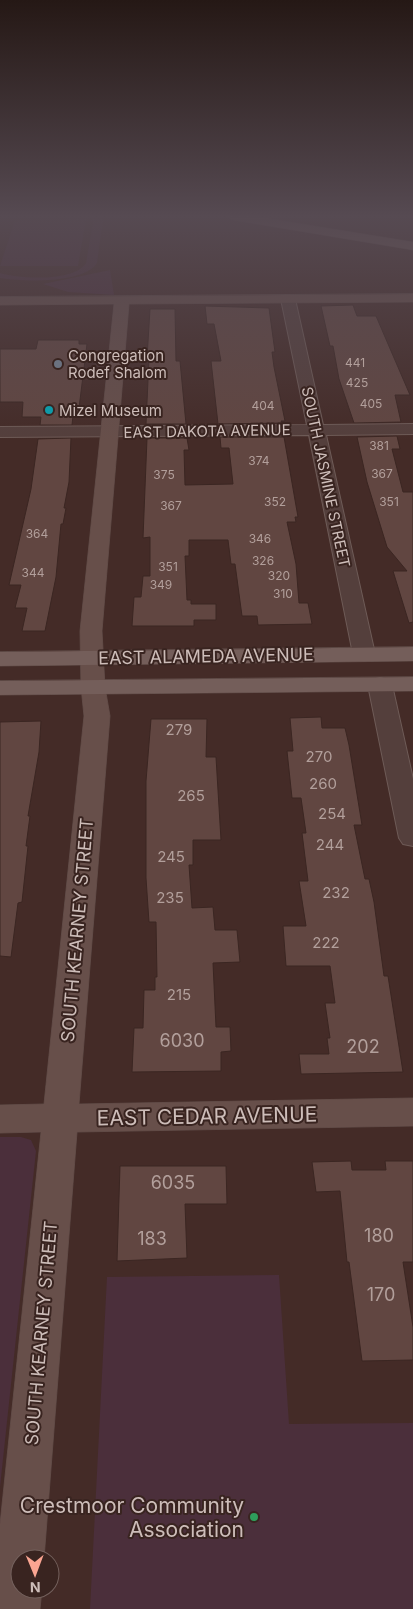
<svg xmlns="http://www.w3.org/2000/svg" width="413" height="1609" font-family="Inter,sans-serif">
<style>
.green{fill:#4b2f3b}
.building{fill:#614641;stroke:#3b2622}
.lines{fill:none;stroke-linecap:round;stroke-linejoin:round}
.street-casing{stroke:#6e5b57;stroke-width:2}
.secondary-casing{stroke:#5d4945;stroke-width:1}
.primary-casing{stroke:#5d4945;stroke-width:1}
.street{fill:#543f3c;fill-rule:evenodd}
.secondary{fill:#674f4a;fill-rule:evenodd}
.primary{fill:#745e5a;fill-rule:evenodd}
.worship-dot{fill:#6b7280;stroke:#392420;stroke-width:2}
.culture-dot{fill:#0f9aa8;stroke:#392420;stroke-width:2}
.leisure-dot{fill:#2e9e5b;stroke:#392420;stroke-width:2}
.labels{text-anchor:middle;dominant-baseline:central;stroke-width:4;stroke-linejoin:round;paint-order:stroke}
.far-number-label{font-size:12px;fill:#b29f9b}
.far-poi-label{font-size:15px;fill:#cdbdb9;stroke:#392420;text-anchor:start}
.far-street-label{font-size:15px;fill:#cdbdb9;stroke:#392420}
.number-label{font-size:15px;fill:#b29f9b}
.street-label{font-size:18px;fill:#cdbdb9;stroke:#392420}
.near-number-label{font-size:18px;fill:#b29f9b}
.near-street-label{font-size:21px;fill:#cdbdb9;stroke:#392420}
.near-poi-label{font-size:21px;fill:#cdbdb9;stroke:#392420;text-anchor:end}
</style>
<rect width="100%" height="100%" fill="#442b27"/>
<path class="green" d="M90 216H101L103 220 97 263C84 284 22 282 0 278V273C20 279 74 282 86 263L93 222Z
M86 219 78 266H0L15 220Z
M110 270 114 295 68 292 43 284Z
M0 1137H21L31 1140 36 1151 0 1487Z
M279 1275 289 1424 413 1423V1609H90L107 1277Z"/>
<path class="building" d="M353 305 357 316H376L410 395H395L401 422 354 423 339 379 333 346H330L321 306Z
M205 306 269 308 275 352H272L274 367 285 421H281L282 423 218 424 211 361H221L214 324H207Z
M150 309H175L176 361H180L186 424H146L149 358H147Z
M38 340H79V344H87L78 416H73L72 425H40L41 417H22L23 402H0V349H36Z
M397 436 400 449H392L403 492H413V622L409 623 393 571H407L387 547 367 482 357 437Z
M220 437H284L298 517H295L296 522H287L296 564 299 603H308L312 624 258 625 257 616H242L235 564H231L228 540H189V556H185L187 600H191V604H216V620H194V626H132L134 597H141L143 576H150V537L143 538 147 438H187L189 450H184L185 485 233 484 229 448H221Z
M71 438 69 482 64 508H66L63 524H61L56 577 45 631H22L27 608H15L21 585H9L31 489 38 439Z
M321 717 322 728H345L349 745 362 825H354L365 879H369L374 902 384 976H388L403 1072 301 1074 299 1054H329L327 1038H330L325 1003H335L330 966H286L283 926H306L299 881H308L302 833H306L301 798H292L287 751H293L290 718Z
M151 719H207L206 757H216L221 840H193V865H189L192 908 213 907 215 930H237L240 962 213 963 216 1027H230L231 1051 221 1052V1071L132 1072 134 1028H143L144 990H155V977H157L156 922H149L146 878V781Z
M41 721 39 752 28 816H30L26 846H28L22 902 18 903 11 957 0 956V722Z
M351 1161 352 1170H386L385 1161H413V1262H403L413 1327V1360L362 1361 349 1262H347L340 1191 316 1192 312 1162Z
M120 1166H226L227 1204H185L187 1258 117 1261Z"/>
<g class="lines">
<defs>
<path id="street" d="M288 295 295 299 323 425 413 424V434L326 435 375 654 372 659 364 661 356 659 353 654 309 435 0 437V427L307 425 281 299Z
M380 678 388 680 392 685 413 779V846L403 844 399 838 368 685 372 680Z"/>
<path id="secondary" d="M413 294V302L129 304 102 631 105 687 110 716 79 1104 413 1098V1126L77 1132 44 1559H20V1589H42L40 1609H0V1524L41 1132 0 1133V1105L44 1104 84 716 81 687 80 631 114 304 0 305V297Z"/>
<path id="primary" d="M227 216H253L413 242V250L233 220Z
M413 647V661L0 666V652Z
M413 677V691L0 695V681Z"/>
</defs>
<use href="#street" class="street-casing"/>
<use href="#secondary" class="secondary-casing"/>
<use href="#primary" class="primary-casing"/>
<use href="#street" class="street"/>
<use href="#secondary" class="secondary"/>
<use href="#primary" class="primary"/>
</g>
<linearGradient id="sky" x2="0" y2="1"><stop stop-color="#251815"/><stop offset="0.49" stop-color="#564a52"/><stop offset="1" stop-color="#564a52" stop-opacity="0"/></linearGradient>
<rect width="413" height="441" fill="url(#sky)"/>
<circle class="worship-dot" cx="58" cy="364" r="5"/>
<circle class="culture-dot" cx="49" cy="410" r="5"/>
<circle class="leisure-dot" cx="254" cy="1517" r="5"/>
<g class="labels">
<g class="far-number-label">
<text x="355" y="362">441</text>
<text x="357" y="382">425</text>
<text x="371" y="403">405</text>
<text x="263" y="405">404</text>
<text x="379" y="445">381</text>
<text x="259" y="460">374</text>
<text x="382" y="473">367</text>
<text x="164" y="474">375</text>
<text x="275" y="501">352</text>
<text x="389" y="501">351</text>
<text x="171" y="505">367</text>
<text x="37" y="533">364</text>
<text x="260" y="538">346</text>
<text x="263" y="560">326</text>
<text x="168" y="566">351</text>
<text x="33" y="572">344</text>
<text x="279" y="575">320</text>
<text x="161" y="584">349</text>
<text x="283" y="593">310</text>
</g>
<g class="far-poi-label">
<text x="68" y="355">Congregation<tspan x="68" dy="17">Rodef Shalom</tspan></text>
<text x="59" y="410">Mizel Museum</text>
</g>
<g class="far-street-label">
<text transform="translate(207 431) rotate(-1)">EAST DAKOTA AVENUE</text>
<text transform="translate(326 477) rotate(78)">SOUTH JASMINE STREET</text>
</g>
<g class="number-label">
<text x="179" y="729">279</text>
<text x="319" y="756">270</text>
<text x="323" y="783">260</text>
<text x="191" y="795">265</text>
<text x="332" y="813">254</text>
<text x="330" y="844">244</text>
<text x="171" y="856">245</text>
<text x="336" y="892">232</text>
<text x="170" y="897">235</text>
<text x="326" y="942">222</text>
<text x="179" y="994">215</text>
</g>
<g class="street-label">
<text transform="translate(206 656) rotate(-1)">EAST ALAMEDA AVENUE</text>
<text transform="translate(77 930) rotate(-85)">SOUTH KEARNEY STREET</text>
<text transform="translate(41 1333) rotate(-85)">SOUTH KEARNEY STREET</text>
</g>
<g class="near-number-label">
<text x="182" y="1040">6030</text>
<text x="363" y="1046">202</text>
<text x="173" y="1182">6035</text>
<text x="379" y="1235">180</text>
<text x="152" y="1238">183</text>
<text x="381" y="1294">170</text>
</g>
<g class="near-street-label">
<text transform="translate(207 1116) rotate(-1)">EAST CEDAR AVENUE</text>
</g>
<g class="near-poi-label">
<text x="244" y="1505">Crestmoor Community<tspan x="244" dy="24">Association</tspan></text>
</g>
</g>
<g transform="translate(35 1574) rotate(179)"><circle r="24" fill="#392420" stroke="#74615d"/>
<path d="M0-4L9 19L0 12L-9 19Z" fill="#faa592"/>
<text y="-8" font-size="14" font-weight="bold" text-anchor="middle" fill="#cdbdb9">N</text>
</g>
</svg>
